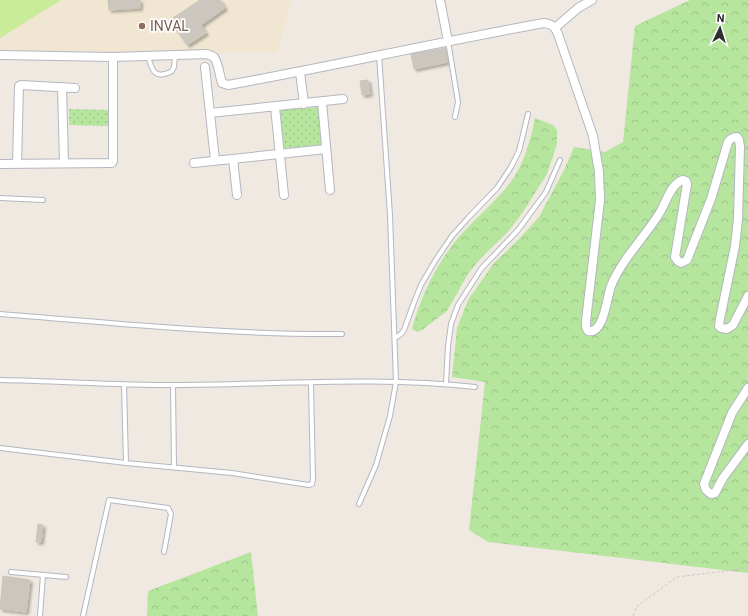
<svg xmlns="http://www.w3.org/2000/svg" width="748" height="616" font-family="Roboto,sans-serif">
<style>
.education{fill:#f0e6d1}
.grass{fill:url(#grass-dots)}
.forest{fill:url(#forest-crowns)}
.pitch{fill:#c9ec9a}
.building{fill:#cbc7bf;stroke:#cbc5ba;filter:url(#shadow)}
.lines{fill:none;stroke-linecap:round;stroke-linejoin:round}
.lane-casing{stroke:#b4b7c1;stroke-width:6}
.street-casing{stroke:#b4b7c1;stroke-width:10}
.path{stroke:#c9c9c9;stroke-width:1;stroke-dasharray:3 2;stroke-linecap:butt}
.lane{stroke:#fff;stroke-width:4}
.street{stroke:#fff;stroke-width:8}
.education-dot{fill:#8d6e63;stroke:#fff;stroke-width:1.5}
.labels{text-anchor:middle;dominant-baseline:central;stroke-width:3.5;stroke-linejoin:round;paint-order:stroke}
.education-label{font-size:14px;fill:#785e54;stroke:#fff;text-anchor:start}
</style>
<defs>
<pattern id="grass-dots" width="8" height="8" patternUnits="userSpaceOnUse"><rect width="8" height="8" fill="#b6e59e"/><path d="M2 2h.1M6 6h.1" fill="none" stroke="#9dc588" stroke-width="1.8" stroke-linecap="round"/></pattern>
<pattern id="forest-crowns" width="20" height="18" patternUnits="userSpaceOnUse"><rect width="20" height="18" fill="#b6e59e"/><path d="M2 6a3 3 0 1 1 6 0M12 15a3 3 0 1 1 6 0" fill="none" stroke="#9dc588"/></pattern>
<filter id="shadow"><feDropShadow dx="2.5" dy="2.5" stdDeviation="1" flood-color="#0004"/></filter>
</defs>
<rect width="100%" height="100%" fill="#efe9e1"/>
<path class="education" d="M0 0H292L277 53 0 51Z"/>
<path class="grass" d="M319 107 322 145 284 148 280 110Z
M69 109 109 110V126L69 125Z"/>
<path class="forest" d="M690 0H748V573L488 542 469 530 485 382 452 377 457 328 468 300 494 263 519 239 539 217 564 170 574 147 605 152 623 142 635 26Z
M535 118 553 125 557 130V144L547 174 523 212 508 232 481 258 468 274 447 311 422 330 417 332 412 329C420 299 434 269 453 244 469 224 489 208 506 188 523 168 530 143 535 118Z
M251 552 258 616H147L148 591Z"/>
<path class="pitch" d="M0 0H61L0 38Z"/>
<path class="building" d="M108 0H140V8L109 10Z
M200 0H220L225 8 201 25 206 33 187 45 170 20Z
M446 48 448 62 414 69 411 54Z
M368 80 370 94 362 95 360 81Z
M38 524 43 525 41 542H36Z
M3 576 30 580 26 612 0 609Z"/>
<g class="lines">
<defs>
<path id="lane" d="M448 41 458 102 455 117
M148 56C152 71 155 80 172 71L174 67 175 55
M0 198 43 200
M0 314C114 323 228 335 342 334
M395 338 401 334 404 330 413 305 421 285 435 261 452 236 469 217 497 188 511 167 519 151 528 114
M0 380C58 381 115 385 173 385 273 385 375 376 475 387
M124 384 126 463
M446 384 448 346 451 324 458 305 481 269 518 230 546 192 560 160
M173 385 174 467
M0 448 126 463 232 473 309 485 312 484 313 479 311 383
M359 504 376 465 390 416 396 382 390 215 379 55
M11 572 66 577
M40 616 43 575
M83 616 109 500 168 508 171 514 164 552"/>
<path id="street" d="M440 0 448 41
M555 28 578 8 592 0
M0 55 113 57 207 54 214 57C219 65 219 74 222 83L228 85C334 66 438 42 544 23 552 24 555 27 558 34L593 136 599 172 600 200 586 321V327L588 331C604 335 607 296 611 286 622 259 644 238 659 214 666 203 671 183 683 180L686 181 687 184 675 257 678 261 681 263 687 260 711 199 728 142C730 139 732 137 737 137L739 140 740 147 738 219 735 246 720 319 719 326 721 328 727 329 733 325 748 296
M205 67 215 160
M300 72 304 104
M62 87 64 163
M322 102 330 190
M275 107 284 195
M210 113 343 99
M233 159 237 195
M194 163 326 149
M0 164 112 163 113 161V57
M17 164 19 86 21 85 75 88
M748 388 732 413 704 484 706 490 711 494 715 493 723 478 748 444"/>
</defs>
<use href="#lane" class="lane-casing"/>
<use href="#street" class="street-casing"/>
<path class="path" d="M633 616 637 606 677 577 748 568"/>
<use href="#lane" class="lane"/>
<use href="#street" class="street"/>
</g>
<circle class="education-dot" cx="142" cy="26" r="4"/>
<g class="labels">
<g class="education-label">
<text x="150" y="26">INVAL</text>
</g>
</g>
<g transform="translate(720 28) rotate(4)" stroke="#ffffff" stroke-width="3" paint-order="stroke">
<path d="M0-3L7 15L0 10L-7 15Z" fill="#2e2e2e"/>
<text y="-6" font-size="11" font-weight="bold" text-anchor="middle" fill="#2e2e2e">N</text>
</g>
</svg>
